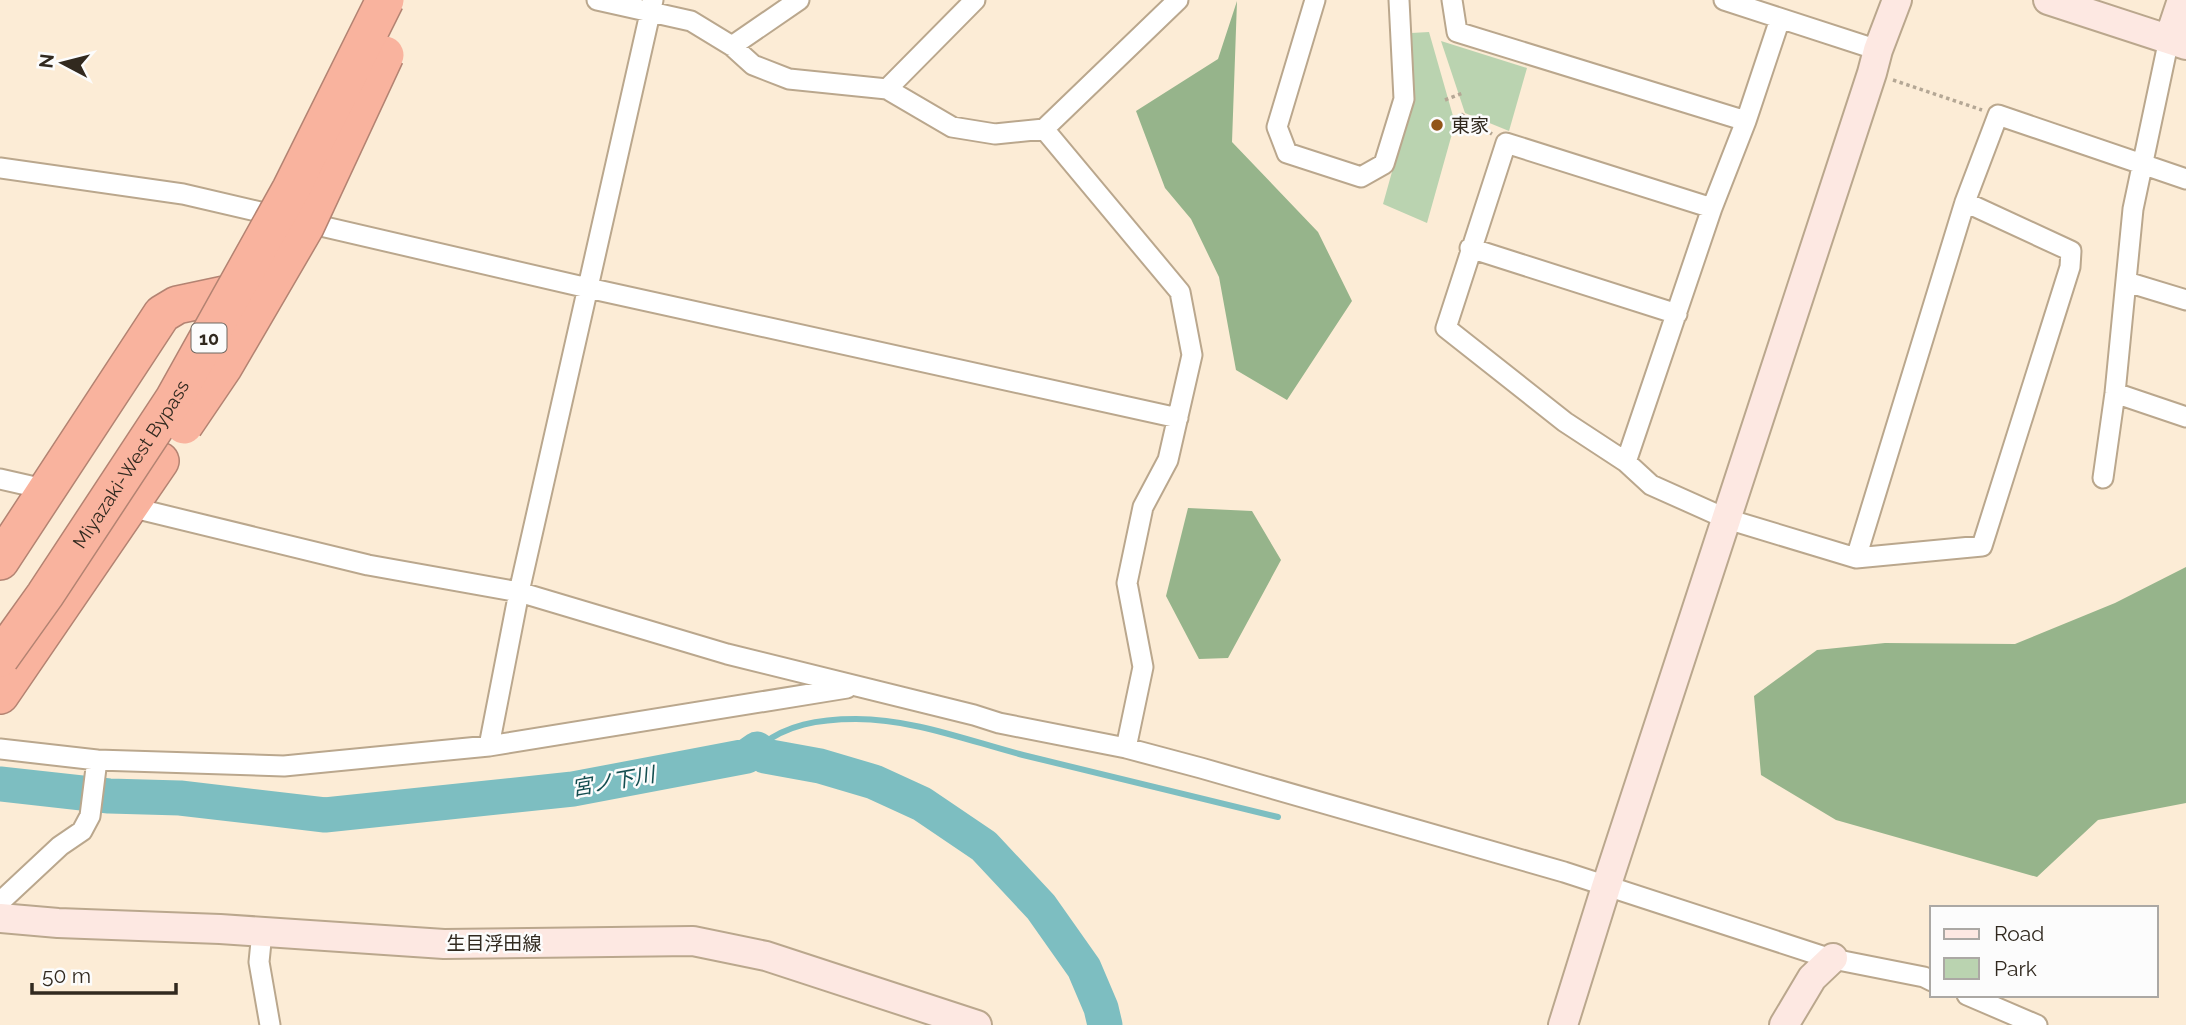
<svg xmlns="http://www.w3.org/2000/svg" width="2186" height="1025" font-family="Raleway,'Noto Sans JP',sans-serif">
<style>
.green{fill:#bad3b0}
.forest{fill:#96b48b}
.lines{fill:none;stroke-linecap:round;stroke-linejoin:round}
.stream{stroke:#7dbec1;stroke-width:6}
.river{stroke:#7dbec1;stroke-width:35}
.street-casing{stroke:#baa78d;stroke-width:23}
.secondary-casing{stroke:#baa78d;stroke-width:32}
.highway-casing{stroke:#b38372;stroke-width:40}
.path{stroke:#b4a795;stroke-width:3.5;stroke-dasharray:3.5 3.5;stroke-linecap:butt}
.street{stroke:#fff;stroke-width:19}
.secondary{stroke:#fde8e2;stroke-width:28}
.highway{stroke:#f9b39e;stroke-width:37}
.highway-bridge-casing{stroke:#b38372;stroke-width:40;stroke-linecap:butt}
.highway-bridge{stroke:#f9b39e;stroke-width:37}
.poi-dot{fill:#925519;stroke:#fcfcfc;stroke-width:2.5}
.labels{text-anchor:middle;dominant-baseline:central;stroke-width:5;stroke-linejoin:round;paint-order:stroke}
.shield{fill:#fcfcfc;stroke:#6e6861;stroke-width:2}
.shield-label{font-size:18px;font-weight:bold;fill:#31291f}
.poi-label{font-size:19px;fill:#31291f;stroke:#fcfcfc;text-anchor:start}
.street-label{font-size:19px;fill:#31291f;stroke:#fcfcfc}
.water-label{font-size:21px;font-style:italic;fill:#144e50;stroke:#fcfcfc}
</style>
<rect width="100%" height="100%" fill="#fcecd6"/>
<path class="green" d="M1429 32 1455 123 1427 223 1383 204 1412 100 1411 33Z
M1441 41 1527 68 1509 131 1465 113Z"/>
<path class="forest" d="M1237 1 1232 142 1318 232 1352 301 1287 400 1236 370 1219 277 1191 219 1165 188 1136 111 1218 59Z
M1188 508 1252 511 1281 560 1228 658 1199 659 1166 596Z
M2186 567V803L2098 820 2037 877 1836 820 1761 775 1754 696 1817 650 1885 643 2015 644 2115 603Z"/>
<g class="lines">
<path class="stream" d="M757 749C784 724 821 719 856 719 913 719 969 741 1023 755 1108 776 1193 797 1278 817"/>
<path class="river" d="M0 784 109 796 180 798 325 815 573 789 747 756 757 749 765 756 820 766 874 782 922 804 984 846 1041 907 1084 968 1101 1008 1105 1025"/>
<defs>
<path id="street" d="M597 0 691 21 732 46 753 65 789 79 887 89 952 127 995 134 1044 129 1178 0
M1315 0 1277 127 1287 153 1361 177 1384 164 1404 99 1399 0
M1452 0 1457 32 1746 121
M1724 0 1878 50
M732 46 799 0
M887 89 975 0
M1044 129 1180 292 1192 355 1168 460 1143 507 1127 583 1143 667 1126 748
M0 168 183 194 588 288 1178 418
M1712 208 1506 143 1446 328 1565 422 1626 462 1651 485 1727 519 1856 558 1982 546 2070 267 2071 251 1965 202
M1470 248 1677 314
M2127 282 2186 300
M2115 393 2186 417
M1626 462 1712 208 1746 121 1780 19
M2103 478 2115 393 2133 209 2169 39
M0 479 44 489 47 492
M130 507 368 565 519 592 727 654 974 715 999 723 1126 748 1201 768 1564 872 1828 958 1924 977 1932 981
M1856 558 1965 202 1998 115 2186 179
M489 746 519 592 653 0
M0 749 97 760 284 766 489 746 847 688
M0 902 60 846 82 831 90 816 97 760
M262 932 259 962 270 1025
M1967 995 2037 1025"/>
<path id="secondary" d="M2048 0 2186 45
M2169 39 2182 0
M0 918 58 923 220 929 444 944 693 941 766 956 977 1025
M1563 1025 1606 887 1872 73 1878 50 1897 0
M1784 1025 1812 978 1833 958"/>
<path id="highway" d="M0 561 162 314 177 305 224 295
M0 695 160 461"/>
</defs>
<use href="#street" class="street-casing"/>
<use href="#secondary" class="secondary-casing"/>
<use href="#highway" class="highway-casing"/>
<path class="path" d="M1893 80 1982 110
M1445 100 1463 93
M1461 114 1492 134"/>
<use href="#street" class="street"/>
<use href="#secondary" class="secondary"/>
<use href="#highway" class="highway"/>
<defs>
<g id="highway-bridge">
<path d="M184 425 224 366 305 227 385 55"/>
<path id="s1" d="M0 658 45 595 174 399 291 189 385 0"/>
</g>
</defs>
<use href="#highway-bridge" class="highway-bridge-casing"/>
<use href="#highway-bridge" class="highway-bridge"/>
</g>
<circle class="poi-dot" cx="1437" cy="125" r="7"/>
<g class="labels">
<rect class="shield" x="191.5" y="323.5" width="35" height="29" rx="5"/>
<g class="shield-label">
<text x="209" y="338">10</text>
</g>
<g class="poi-label">
<text x="1451" y="125">東家</text>
</g>
<g class="street-label">
<text stroke="none"><textPath href="#s1" startOffset="234">Miyazaki-West Bypass</textPath></text>
<text x="494" y="943">生目浮田線</text>
</g>
<g class="water-label">
<text transform="translate(613 781) rotate(-10)">宮ノ下川</text>
</g>
</g>
<rect x="1930" y="906" width="228" height="91" fill="#fcfcfc" stroke="#aba8a4" stroke-width="2"/>
<rect x="1944" y="929" width="35" height="10" fill="#fde8e2" stroke="#aba8a4" stroke-width="2"/>
<text x="1994" y="941" font-size="21" fill="#31291f">Road</text>
<rect x="1944" y="958" width="35" height="21" fill="#bad3b0" stroke="#aba8a4" stroke-width="2"/>
<text x="1994" y="976" font-size="21" fill="#31291f">Park</text>
<g transform="translate(63 63) rotate(277)" stroke="#fcfcfc" stroke-width="5" paint-order="stroke">
<path d="M0-5L12 26L0 18L-12 26Z" fill="#31291f"/>
<text y="-10" font-size="19" font-weight="bold" text-anchor="middle" fill="#31291f">N</text>
</g>
<path d="M32 983v10h144v-10" fill="none" stroke="#31291f" stroke-width="3.5"/>
<text x="42" y="983" font-size="21" fill="#31291f" stroke="#fcfcfc" stroke-width="5" paint-order="stroke">50 m</text>
</svg>
